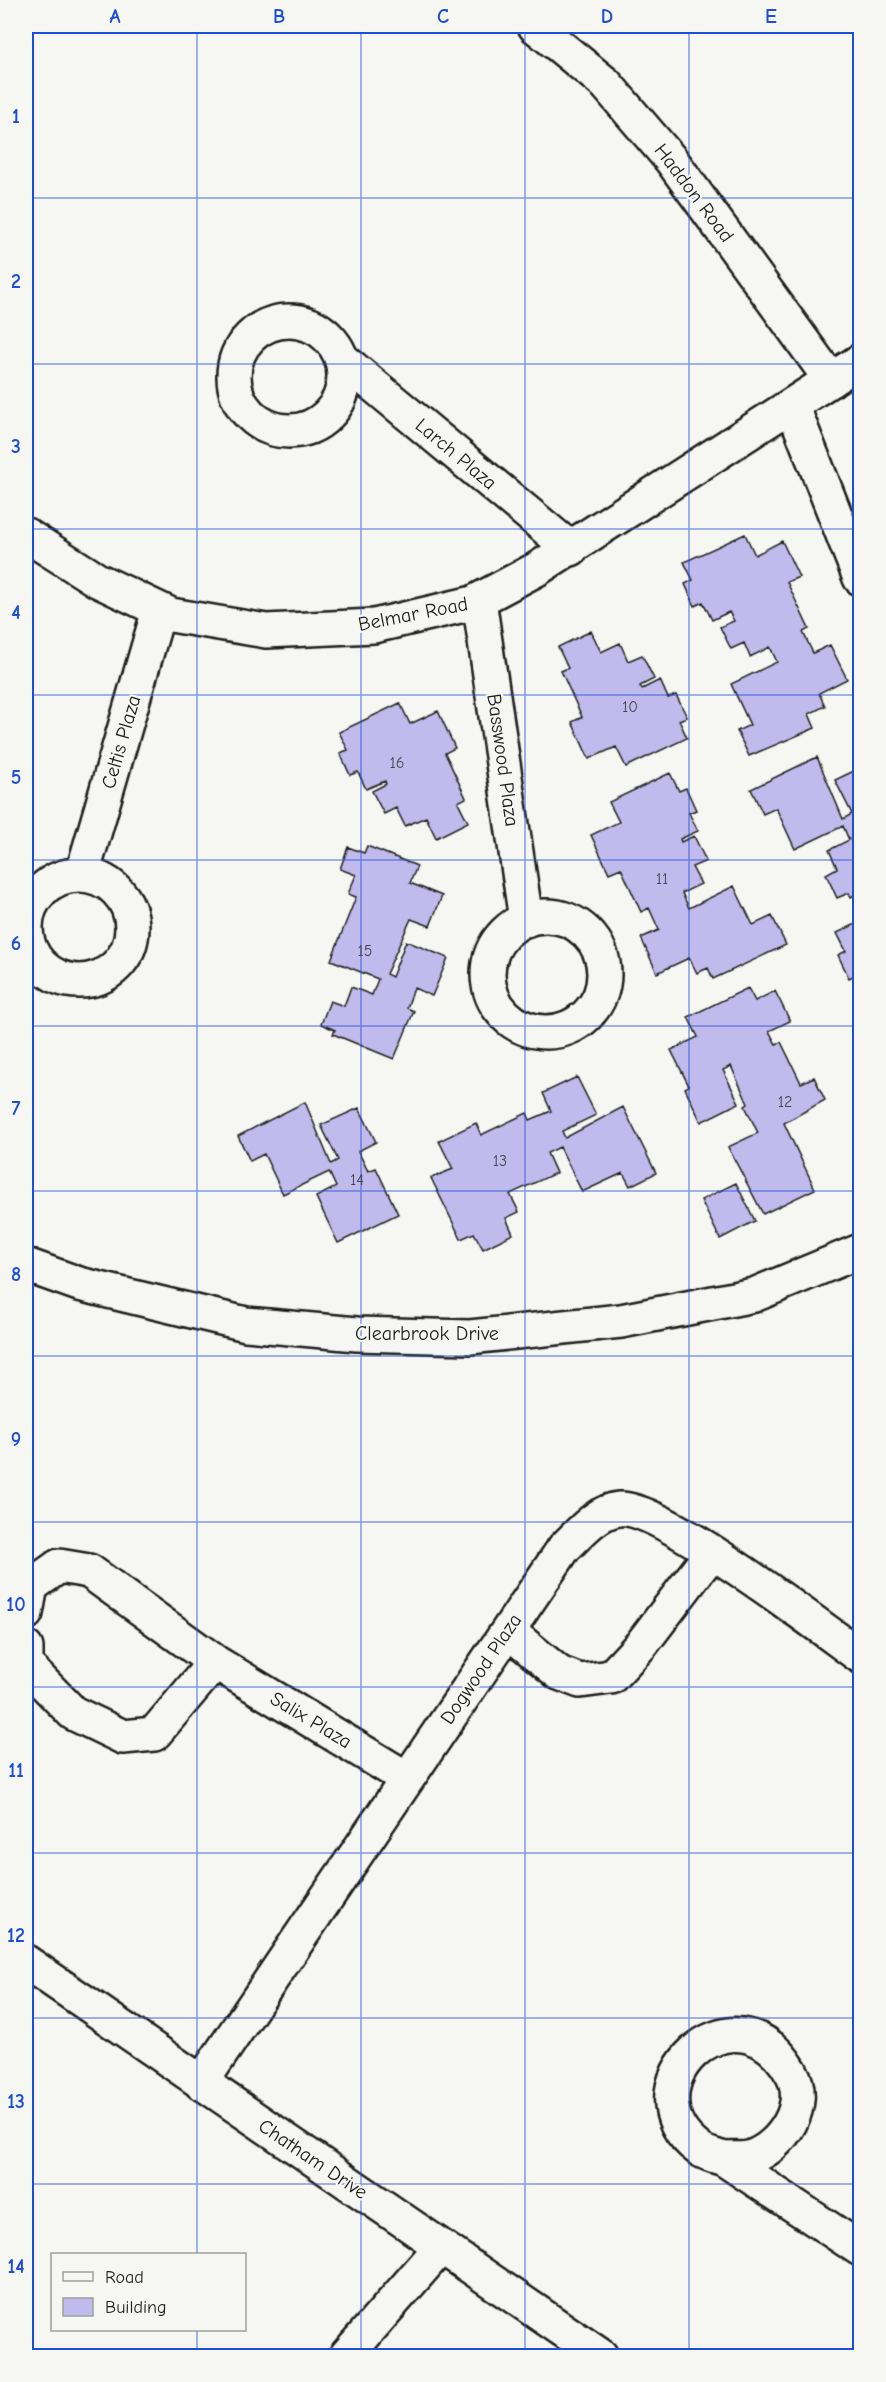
<svg xmlns="http://www.w3.org/2000/svg" width="886" height="2382" font-family="'Comic Neue',sans-serif">
<style>
.building{fill:#c1baec;stroke:#1c1c1c;stroke-width:1.5}
.lines{fill:none;stroke-linecap:round;stroke-linejoin:round}
.minor-casing{stroke:#1c1c1c;stroke-width:38}
.minor{stroke:#f6f6f2;stroke-width:33}
.grid{fill:none;stroke:#1d4ed8;stroke-width:1.5;stroke-opacity:0.55}
.labels{text-anchor:middle;dominant-baseline:central;stroke-width:4.5;stroke-linejoin:round;paint-order:stroke}
.number-label{font-size:16px;fill:#454450}
.street-label{font-size:20px;fill:#1c1c1c;stroke:#f6f6f2}
.neatline{fill:none;stroke:#1d4ed8;stroke-width:2}
.grid-label{font-size:20px;text-anchor:middle;font-weight:bold;fill:#1d4ed8}
</style>
<rect width="100%" height="100%" fill="#f6f6f2"/>
<filter id="ink" filterUnits="userSpaceOnUse"><feTurbulence type="fractalNoise" baseFrequency=".0167" numOctaves="2"/><feDisplacementMap in="SourceGraphic" scale="12" xChannelSelector="R" yChannelSelector="G"/><feConvolveMatrix kernelMatrix="1 2 1 2 8 2 1 2 1" color-interpolation-filters="sRGB"/></filter>
<g filter="url(#ink)">
<path class="building" d="M745 534 755 555 782 541 799 577 787 582 809 629 803 632 813 653 830 645 847 679 819 693 825 706 809 714 815 728 749 756 737 731 750 725 731 684 777 662 770 647 750 657 744 643 731 649 720 627 734 621 729 612 712 620 703 602 695 606 685 584 693 580 684 562Z
M591 631 601 652 620 643 628 661 642 655 654 679 640 686 642 689 660 680 668 698 676 695 687 717 679 720 687 738 626 767 616 747 589 759 572 722 582 717 561 671 568 668 558 647Z
M400 703 410 724 438 711 455 748 445 753 466 798 458 802 468 822 436 838 426 817 405 826 396 808 384 814 372 791 386 784 385 781 366 789 358 772 350 775 340 753 348 750 339 732Z
M817 757 843 819 852 814 835 780 860 768V892L851 897 849 893 837 898 826 874 837 868 829 850 849 840 843 826 795 849 776 808 763 814 751 789Z
M670 773 679 791 686 788 696 810 689 813 698 831 680 839 681 842 694 836 706 861 692 867 701 884 682 893 689 908 734 886 753 925 772 916 786 945 713 979 708 968 697 973 689 958 657 973 641 938 659 930 649 908 641 912 621 868 609 873 591 835 619 822 609 802Z
M367 846 417 866 410 883 442 896 430 926 411 919 386 974 392 977 406 941 448 958 432 996 414 988 407 1008 414 1011 394 1059 333 1034 335 1030 321 1024 330 1001 344 1006 351 987 372 995 378 979 331 960 356 897 348 894 356 875 340 869 348 847 364 853Z
M860 922V983L857 974 849 978 838 955 846 951 837 933Z
M748 988 755 1001 775 991 790 1021 769 1031 776 1044 781 1042 801 1083 814 1077 825 1100 784 1123 815 1189 763 1214 728 1147 758 1133 745 1106 748 1104 731 1066 723 1070 739 1103 701 1122 685 1088 689 1086 671 1050 698 1037 688 1017Z
M577 1077 596 1115 562 1131 565 1138 623 1107 656 1173 630 1186 623 1173 582 1192 560 1147 547 1153 556 1173 510 1194 519 1212 506 1218 513 1234 483 1249 474 1233 461 1239 431 1178 453 1169 439 1141 476 1123 481 1135 527 1113 530 1120 551 1111 543 1093Z
M305 1102 331 1164 338 1160 321 1125 359 1108 376 1142 358 1151 368 1171 376 1168 398 1214 338 1243 316 1197 336 1187 329 1172 283 1194 264 1154 250 1161 238 1136Z
M736 1183 755 1221 720 1239 701 1200Z"/>
<g class="lines">
<defs>
<path id="minor" d="M535 26 606 84 672 161 831 380
M234 376a55 55 0 1 1 110 0a55 55 0 1 1-110 0Z
M342 359 571 549
M792 405 860 578
M26 535 97 580 171 615 266 631 374 626 473 603 537 569 860 361
M479 600 526 920
M82 875 159 610
M26 928a53 53 0 1 1 106 0a53 53 0 1 1-106 0Z
M488 974a58 58 0 1 1 116 0a58 58 0 1 1-116 0Z
M26 1265 79 1284 246 1324 357 1334 470 1337 621 1321 754 1295 860 1251
M26 1613 31 1586 59 1566 89 1571 215 1662 154 1734 123 1737 73 1713 26 1665V1648
M508 1631 559 1673 580 1681 611 1677 641 1645 712 1552
M215 1662 406 1778
M26 1962 601 2356
M201 2083 564 1548C579 1534 597 1511 619 1509 660 1505 820 1627 860 1656
M724 2159C733 2158 744 2160 752 2157 783 2146 810 2104 791 2072 734 1975 619 2090 699 2149 705 2154 716 2156 724 2159L860 2249
M346 2356 441 2247"/>
</defs>
<use href="#minor" class="minor-casing"/>
<use href="#minor" class="minor"/>
</g>
</g>
<path class="grid" d="M197 26V2254M361 26V2356M525 26V2356M689 26V2356M26 198H860M26 364H860M26 529H860M26 695H860M26 860H860M26 1026H860M26 1191H860M26 1356H860M26 1522H860M26 1687H860M26 1853H860M26 2018H860M26 2184H860M197 2330V2356"/>
<g class="labels">
<g class="number-label">
<text x="630" y="707">10</text>
<text x="397" y="763">16</text>
<text x="662" y="879">11</text>
<text x="365" y="951">15</text>
<text x="785" y="1102">12</text>
<text x="500" y="1161">13</text>
<text x="357" y="1180">14</text>
</g>
<g class="street-label">
<text transform="translate(694 193) rotate(53)">Haddon Road</text>
<text transform="translate(456 454) rotate(40)">Larch Plaza</text>
<text transform="translate(413 614) rotate(-11)">Belmar Road</text>
<text transform="translate(121 742) rotate(-74)">Celtis Plaza</text>
<text transform="translate(503 760) rotate(82)">Basswood Plaza</text>
<text x="427" y="1333">Clearbrook Drive</text>
<text transform="translate(481 1669) rotate(-56)">Dogwood Plaza</text>
<text transform="translate(311 1720) rotate(31)">Salix Plaza</text>
<text transform="translate(313 2159) rotate(34)">Chatham Drive</text>
</g>
</g>
<rect width="886" height="2382" fill="none" stroke="#f6f6f2" stroke-width="66"/>
<rect x="51" y="2253" width="195" height="78" fill="#f6f6f2" stroke="#9f9f9c" stroke-width="1.5"/>
<rect x="63" y="2272" width="30" height="9" fill="#f6f6f2" stroke="#9f9f9c" stroke-width="1.5"/>
<text x="105" y="2283" font-size="18" fill="#1c1c1c">Road</text>
<rect x="63" y="2298" width="30" height="18" fill="#c1baec" stroke="#9f9f9c" stroke-width="1.5"/>
<text x="105" y="2313" font-size="18" fill="#1c1c1c">Building</text>
<rect x="33" y="33" width="820" height="2316" class="neatline"/>
<g class="grid-label">
<text x="115" y="23">A</text>
<text x="279" y="23">B</text>
<text x="443" y="23">C</text>
<text x="607" y="23">D</text>
<text x="771" y="23">E</text>
<text x="16" y="123">1</text>
<text x="16" y="288">2</text>
<text x="16" y="453">3</text>
<text x="16" y="619">4</text>
<text x="16" y="784">5</text>
<text x="16" y="950">6</text>
<text x="16" y="1115">7</text>
<text x="16" y="1281">8</text>
<text x="16" y="1446">9</text>
<text x="16" y="1611">10</text>
<text x="16" y="1777">11</text>
<text x="16" y="1942">12</text>
<text x="16" y="2108">13</text>
<text x="16" y="2273">14</text>
</g>
</svg>
